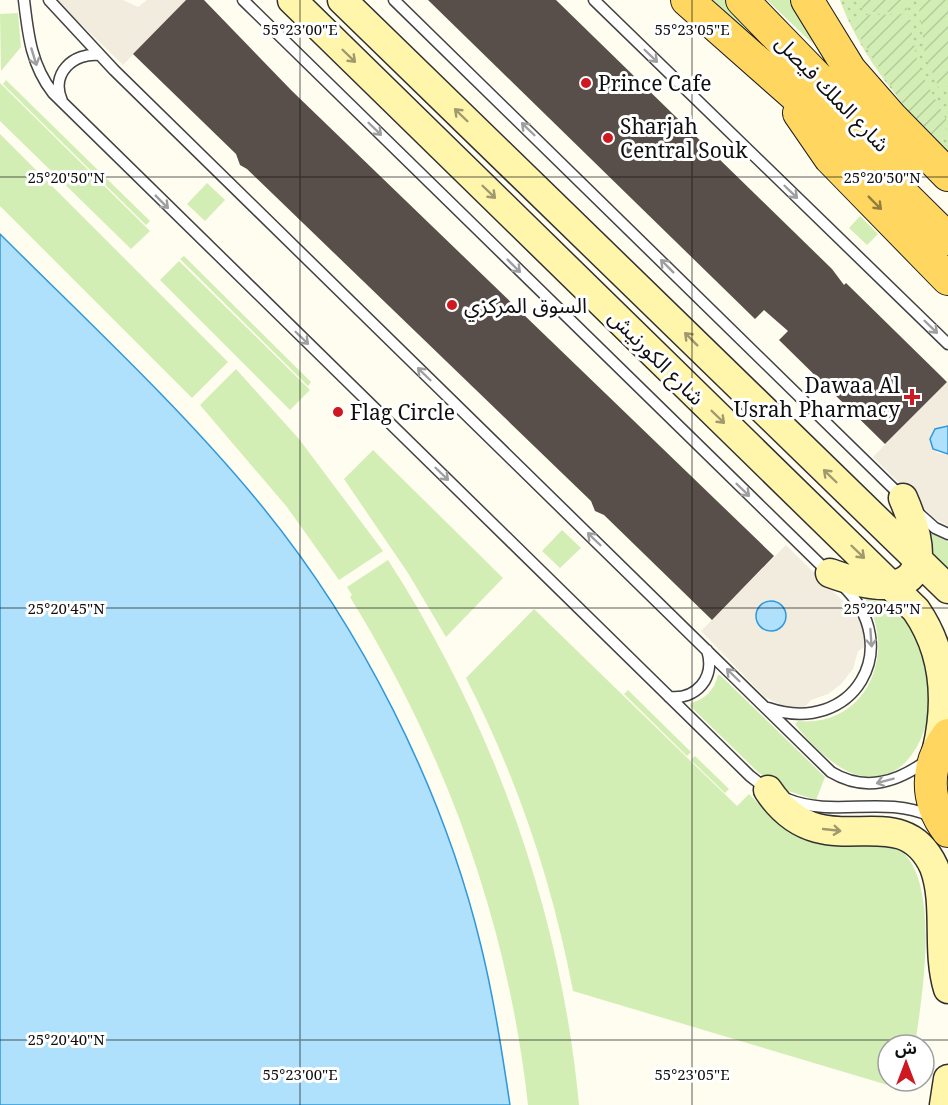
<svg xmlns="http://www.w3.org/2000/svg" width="948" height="1105" font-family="'Noto Serif','Noto Sans Arabic',serif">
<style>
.grass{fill:#d3eeb5}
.park{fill:url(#park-dots)}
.garden{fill:url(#garden-furrows)}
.plaza{fill:#f1ecde}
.water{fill:#afe0fc;stroke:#2f98db;stroke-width:1.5}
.building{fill:#594f4a}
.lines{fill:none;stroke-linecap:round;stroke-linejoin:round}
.service-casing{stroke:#424242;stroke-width:13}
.secondary-casing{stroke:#313131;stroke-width:31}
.primary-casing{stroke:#202020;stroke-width:34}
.service{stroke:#fff;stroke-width:10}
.secondary{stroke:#fff5ab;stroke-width:28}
.primary{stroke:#ffd760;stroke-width:32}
.oneway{stroke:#9f996d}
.oneway2{stroke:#9f9f9f}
.oneway3{stroke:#937d3c}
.ticks{fill:none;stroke:#0f0f0f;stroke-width:1.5;stroke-opacity:0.45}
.poi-dot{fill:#ce1822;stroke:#fff;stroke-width:2}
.labels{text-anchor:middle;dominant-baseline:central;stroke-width:6;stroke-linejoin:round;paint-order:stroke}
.poi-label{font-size:21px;fill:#0f0f0f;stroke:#fff;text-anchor:start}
.street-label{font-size:21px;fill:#0f0f0f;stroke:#fff}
.ticks-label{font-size:15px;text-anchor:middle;fill:#0f0f0f;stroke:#fff;stroke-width:6;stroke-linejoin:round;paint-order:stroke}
</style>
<defs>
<pattern id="park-dots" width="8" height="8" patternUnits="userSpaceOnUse" patternTransform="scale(1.5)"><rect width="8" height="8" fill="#d3eeb5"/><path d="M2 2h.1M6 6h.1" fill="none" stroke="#b4cb9a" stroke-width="1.8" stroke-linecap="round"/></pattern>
<pattern id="garden-furrows" width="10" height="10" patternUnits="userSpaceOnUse" patternTransform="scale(1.5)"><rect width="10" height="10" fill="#d3eeb5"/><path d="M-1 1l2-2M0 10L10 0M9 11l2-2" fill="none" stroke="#b4cb9a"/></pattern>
</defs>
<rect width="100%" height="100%" fill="#fffcf0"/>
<path class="grass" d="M707 0H728L804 89Z
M767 0H792L813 44Z
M18 13 21 47 1 71 0 14Z
M6 80 150 221 146 225 3 84Z
M0 83 150 231 131 249 0 121Z
M0 134 228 362 192 398 0 206Z
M207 183 225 200 205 221 187 204Z
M860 216 878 234 867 245 849 228Z
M184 256 311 382 308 386 180 259Z
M179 261 310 390 290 410 160 280Z
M236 369 299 439 383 551 339 580 287 507 200 405Z
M373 450 503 578 446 637 408 573 344 479Z
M562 530 581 548 560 568 542 551Z
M926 530 948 542V575L934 560 922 532Z
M388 560C493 723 561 911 579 1105H528C508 923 446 753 350 597L352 595 347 587Z
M862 594C895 600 900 608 915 637 920 645 928 656 930 665 933 676 930 691 929 702 928 745 896 796 845 770 828 761 807 740 795 724L798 721C868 728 900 649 862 594Z
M534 609 737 806 749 794C773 818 796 844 833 844 848 845 864 841 879 842 948 848 922 996 915 1045H888V1081H892L891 1086 573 991C552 881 517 778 466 678Z
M718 675H720L825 777 816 800 785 790 759 773 690 706 691 703C706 699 714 690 718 675Z
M628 690 691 752 687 756 624 694Z
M695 756 729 789 725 793 691 760Z"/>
<path class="park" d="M840 0H948V156C907 110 861 59 840 0Z"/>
<path class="garden" d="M856 0H907V10C890 11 865 18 856 0Z
M918 0H948V86L940 91 925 54Z
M908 14 919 69 948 123 944 135 934 142 900 100 850 22 861 15Z"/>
<path class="plaza" d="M56 0H123L138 7 147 0H186L123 65Z
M948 381V426H945L931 444 937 453 948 454V526L934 518 873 457Z
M786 545 854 612 863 628 866 646 858 651 853 669 841 684 828 694 811 700 804 708 783 706 765 697 701 631Z"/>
<path class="water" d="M0 234C87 321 178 405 256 499 360 624 443 788 481 946 494 999 502 1052 510 1105H0Z
M948 426V454L933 449 930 439 935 429Z
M756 616a15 15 0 1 1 30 0a15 15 0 1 1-30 0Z"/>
<path class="building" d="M186 0H204L292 91 774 556 712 620 604 515 595 511 591 501 247 169 240 165 236 154 133 54Z
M428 0H556L832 269 844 285 846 283 947 382 885 444 779 340 788 331 764 310 755 319Z"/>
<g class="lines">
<defs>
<path id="service" d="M24 0C28 34 31 65 53 93L750 776 768 790
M49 0 114 70 831 772C866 793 898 782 929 759
M243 0 828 572
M394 0 902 497
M594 0 948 344
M62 101C50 74 73 52 100 55
M917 512 935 528 948 534
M669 697C696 700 716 678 707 650
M768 708C853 737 907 647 842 585
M787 799C834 818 884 795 930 816"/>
<path id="secondary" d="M292 0 916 610C945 652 948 701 937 749
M342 0 948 589
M830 573C909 602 939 580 903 498
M768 790C780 808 795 822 817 828 860 840 909 812 934 867 948 904 936 950 948 989
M944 1105 948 1079"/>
<path id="primary" d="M687 0 866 158 948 239
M742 0 906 169
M807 0 850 70 892 118 948 175
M799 113 830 158 948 279
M948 735C925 765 925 801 948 831"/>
</defs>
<use href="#service" class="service-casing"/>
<use href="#secondary" class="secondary-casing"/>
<use href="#primary" class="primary-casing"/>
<use href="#service" class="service"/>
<use href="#secondary" class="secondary"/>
<use href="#primary" class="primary"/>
</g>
<defs><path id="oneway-shaft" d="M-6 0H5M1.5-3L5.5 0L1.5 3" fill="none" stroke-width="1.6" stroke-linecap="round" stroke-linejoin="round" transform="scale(1.5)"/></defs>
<g class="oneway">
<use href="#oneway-shaft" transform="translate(349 56) rotate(44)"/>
<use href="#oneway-shaft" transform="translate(461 115) rotate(-136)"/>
<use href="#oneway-shaft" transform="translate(489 192) rotate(44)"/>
<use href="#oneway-shaft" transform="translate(691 339) rotate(-135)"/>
<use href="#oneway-shaft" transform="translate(718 417) rotate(44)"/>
<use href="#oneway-shaft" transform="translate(830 476) rotate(-136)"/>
<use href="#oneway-shaft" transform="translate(858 552) rotate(44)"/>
<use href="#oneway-shaft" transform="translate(832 830) rotate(6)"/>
</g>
<g class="oneway2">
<use href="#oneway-shaft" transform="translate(651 56) rotate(44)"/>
<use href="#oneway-shaft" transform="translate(34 57) rotate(73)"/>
<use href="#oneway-shaft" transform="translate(375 129) rotate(44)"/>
<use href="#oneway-shaft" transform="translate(528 129) rotate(-136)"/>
<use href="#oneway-shaft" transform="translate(791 192) rotate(44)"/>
<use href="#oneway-shaft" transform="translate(162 202) rotate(45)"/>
<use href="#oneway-shaft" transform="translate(514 266) rotate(45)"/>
<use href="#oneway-shaft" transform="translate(667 266) rotate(-135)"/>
<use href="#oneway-shaft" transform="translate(931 327) rotate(44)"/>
<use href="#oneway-shaft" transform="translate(302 338) rotate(44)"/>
<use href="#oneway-shaft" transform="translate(424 374) rotate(-136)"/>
<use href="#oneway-shaft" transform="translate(442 474) rotate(44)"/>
<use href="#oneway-shaft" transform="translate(743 490) rotate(44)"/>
<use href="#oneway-shaft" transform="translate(594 539) rotate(-136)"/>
<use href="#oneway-shaft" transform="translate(871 638) rotate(86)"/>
<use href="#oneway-shaft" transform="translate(733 675) rotate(-136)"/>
<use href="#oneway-shaft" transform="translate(885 781) rotate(165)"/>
</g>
<use class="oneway3" href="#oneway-shaft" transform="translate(875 203) rotate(45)"/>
<path class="ticks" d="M300 0V1105M692 0V1105M0 177H948M0 608H948M0 1040H948"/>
<g class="poi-dot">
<circle cx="586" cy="83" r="6"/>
<circle cx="608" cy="138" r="6"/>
<circle cx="452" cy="305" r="6"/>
<path d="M909 388h6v6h6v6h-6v6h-6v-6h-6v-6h6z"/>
<circle cx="338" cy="412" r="6"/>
</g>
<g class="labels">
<g class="poi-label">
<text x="598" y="83">Prince Cafe</text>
<text x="620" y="126">Sharjah<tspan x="620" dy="24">Central Souk</tspan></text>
<text x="464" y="305">السوق المركزي</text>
<text x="900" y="385" text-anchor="end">Dawaa Al<tspan x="900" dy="24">Usrah Pharmacy</tspan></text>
<text x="350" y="412">Flag Circle</text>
</g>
<g class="street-label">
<text transform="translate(833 93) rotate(46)">شارع الملك فيصل</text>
<text transform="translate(657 357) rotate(45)">شارع الكورنيش</text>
</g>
</g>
<g class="ticks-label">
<text x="300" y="35">55°23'00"E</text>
<text x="692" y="35">55°23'05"E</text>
<text x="66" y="183">25°20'50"N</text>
<text x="882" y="183">25°20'50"N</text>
<text x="66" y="614">25°20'45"N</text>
<text x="882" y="614">25°20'45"N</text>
<text x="66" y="1045">25°20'40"N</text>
<text x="300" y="1080">55°23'00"E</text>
<text x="692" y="1080">55°23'05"E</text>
</g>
<g transform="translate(906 1063)"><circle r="28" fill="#ffffff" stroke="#9f9f9f" stroke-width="1.5"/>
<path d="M0-4.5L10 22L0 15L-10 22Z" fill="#ce1822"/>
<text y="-9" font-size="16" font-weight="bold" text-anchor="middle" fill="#0f0f0f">ش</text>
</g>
</svg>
